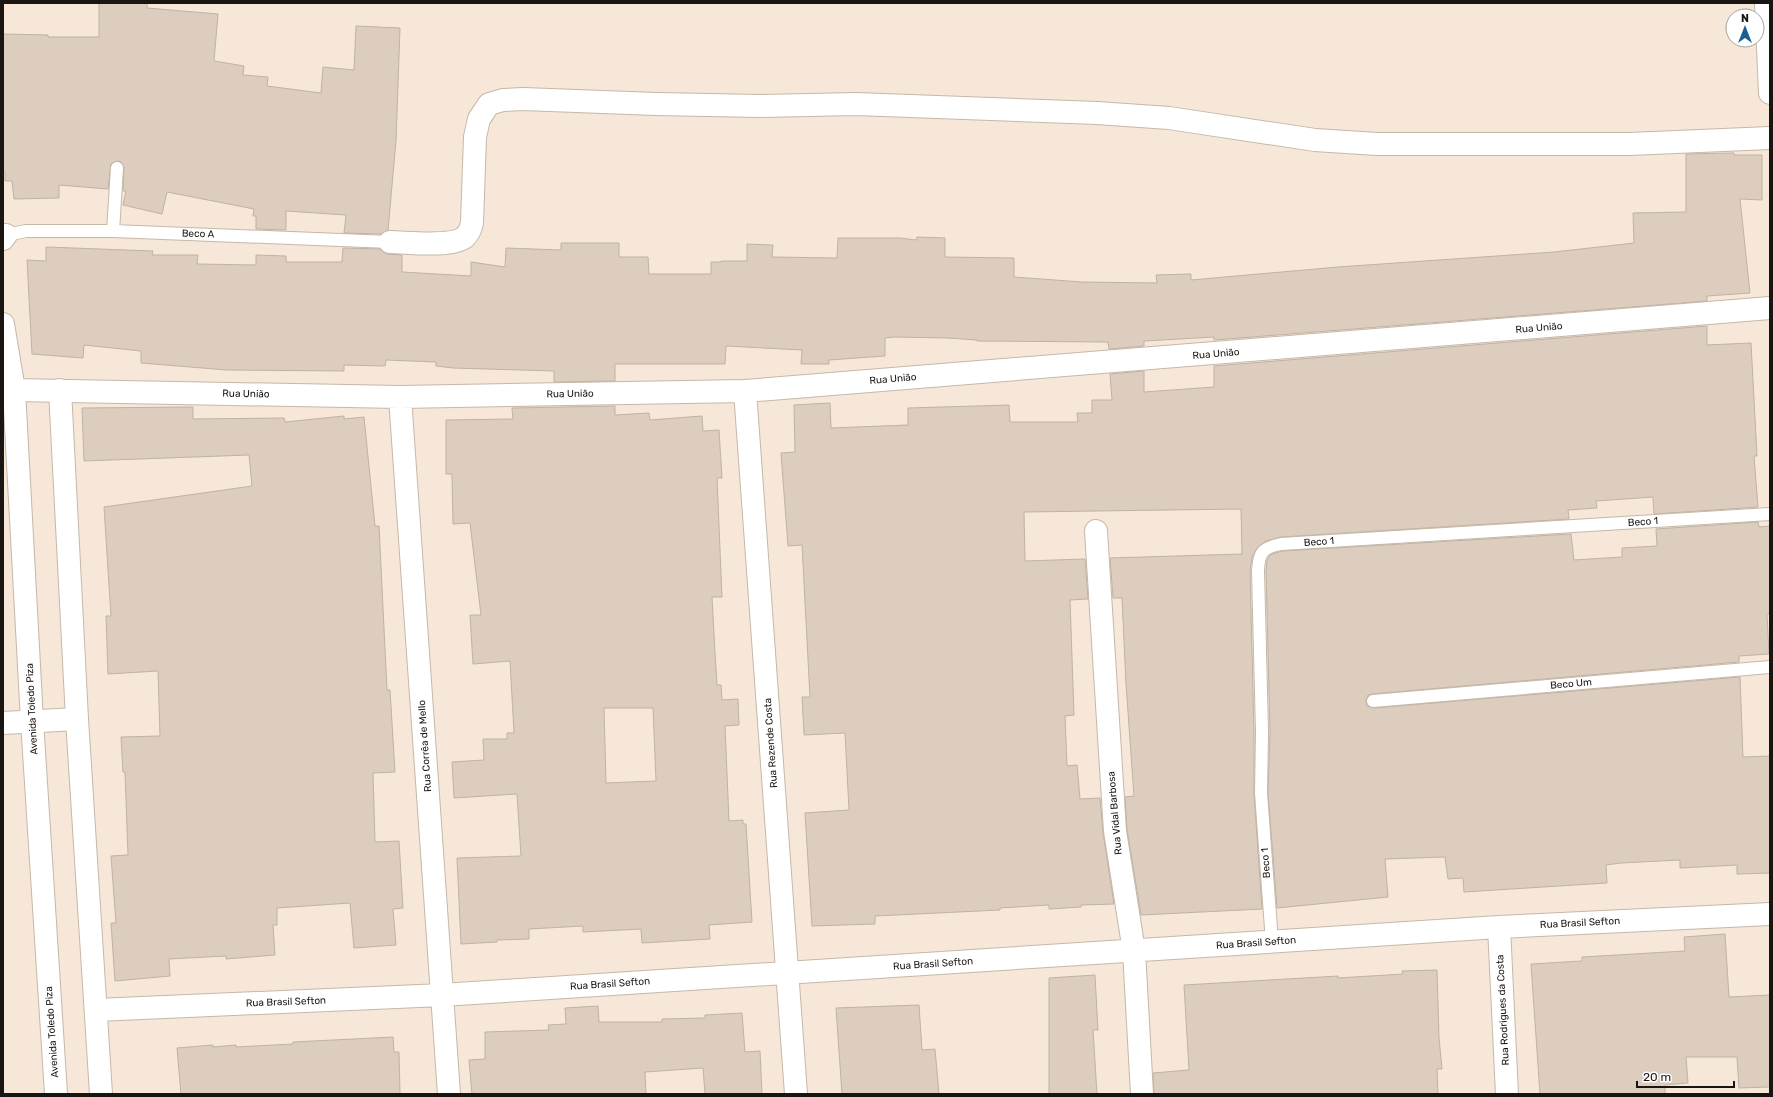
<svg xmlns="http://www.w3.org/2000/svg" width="1773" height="1097" font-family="Rubik,sans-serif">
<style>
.building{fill:#dccdbe;stroke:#c0b2a4;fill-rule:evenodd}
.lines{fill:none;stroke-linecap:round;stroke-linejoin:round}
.service-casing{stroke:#c6b8a9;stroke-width:14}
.minor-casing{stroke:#c6b8a9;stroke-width:24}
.tertiary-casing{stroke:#c6b8a9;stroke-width:24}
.service{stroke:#fff;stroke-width:12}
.minor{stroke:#fff;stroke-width:22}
.tertiary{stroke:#fff;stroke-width:22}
.labels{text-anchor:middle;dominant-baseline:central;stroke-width:3;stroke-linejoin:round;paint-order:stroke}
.street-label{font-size:10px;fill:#1a1510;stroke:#fff}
</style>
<rect width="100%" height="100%" fill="#f6e7d8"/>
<path class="building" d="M99 3H147V8L218 14 214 61 244 66 243 75 268 77 267 86 321 93 323 67 354 70 356 26 400 28 396 141 388 230 381 234 344 233 346 215 286 211V230L256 229V216H253L254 209 167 192 162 214 123 205 126 191H123L124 168 121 162 118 161 111 164 108 189 59 185V198L14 199 12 181H5V172H3V34L48 35V37H99Z
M1734 153V155H1762V200L1740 199 1750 293 1707 296V301L1214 340V337L1144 341V346L1109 349 1108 342 977 341V340L948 338 894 337 885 338V356L829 360V364H801L802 350 726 346 725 364H615V381L554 382V371L453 368 436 366V362L386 360 385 366 344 365V371L227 370 141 363V351L84 345 83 358 32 354 27 260 46 261V247L153 251 152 255H198L197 264 256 265V255L286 256V262H342L343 248 380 249 386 254 402 255V272L471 276V262L505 267 506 248 561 250V243H619V257H648L649 274H711V262H721V261H747V244L773 245 772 257 837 258 838 238H900L916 240 917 237 945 238V257L1014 258V277L1082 282 1157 283 1156 275 1191 274V280L1338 267 1554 252 1634 243 1633 213 1686 212V154Z
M1707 326V345L1751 343 1757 456H1754L1758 507 1654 514 1653 497 1596 501 1597 508 1568 510 1569 519 1281 537 1266 541 1257 548 1252 557 1250 571 1254 732V793L1262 909 1141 915 1127 830 1125 797 1134 796 1126 684 1122 598H1113L1110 558 1242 554 1241 509 1024 512 1025 561 1085 559 1088 599 1070 600 1074 715 1065 716 1067 766 1077 765 1080 799 1100 798 1103 833 1114 904 1081 905V907L1049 909V905L1000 908V910L875 916V924L812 926 805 813 849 810 845 733 804 735 802 697H810L802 545 788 546 781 453 795 452 794 405 830 403 831 428 908 425V408L1009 405 1010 422H1078L1077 413H1092V400H1112L1110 374 1144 371V392L1214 387V366Z
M615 406V415L649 413 650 420 702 416 703 431 719 430 722 478H717L722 597H712L715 653 717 685H721L722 700 738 699 739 725 725 726 729 821 743 820V824H746L752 922 709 925 710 939 642 943 641 929 583 932V926L529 929V939L497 940V942L461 944 457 858 521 856 517 794 454 798 452 762 484 760 483 739H507V733H514L510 661 473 664 470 615H481L470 523 453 524 452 474H446V420L513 419 512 408ZM604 708H653L656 781 606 783Z
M193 407V419L284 418 285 422 344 416V419L364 417 375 526H379L387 690H390L395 772 373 773 375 842 399 841 403 908 393 909 396 945 354 948 350 903 277 908V925H273L275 955 226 959V956L169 959 170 976 115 981 111 923H116L111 856 128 855 125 772H123L121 737 160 736 158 671 108 674 106 616H111L104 507 252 486 249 455 84 461 82 408Z
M1758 522 1759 527 1770 526V614H1767L1769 654 1739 656V662L1372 694 1368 695 1366 701 1367 706 1374 708 1740 677 1743 757 1770 756V873L1737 874V865L1680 868V860L1621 863 1606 865 1607 883 1464 892 1463 878 1448 879 1445 857 1385 859 1388 897 1277 908 1268 793 1270 732 1266 571 1267 561 1270 555 1282 551 1571 534 1574 560 1622 557V548L1657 546 1656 529Z
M1725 934 1729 997 1770 995V1087L1739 1088 1737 1057H1686L1688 1083 1665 1085V1094H1540L1531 964 1582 961V957L1685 951 1684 937Z
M1437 970 1439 1038 1442 1069H1437L1438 1094H1154L1153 1073 1189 1070 1184 985 1338 976V978L1403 974 1402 971Z
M1095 975 1098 1030H1093L1097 1094H1049V978Z
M919 1005 922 1050 935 1049 939 1094H842L836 1008Z
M598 1006 599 1022H662V1019L705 1018V1015L742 1013 745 1052 760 1051 762 1094H705L703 1068 645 1072 646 1094H472L469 1060 485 1059V1032L549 1030 548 1025 566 1024 565 1008Z
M393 1037 394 1052H399L400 1094H181L177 1048 213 1045V1047L236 1045V1047L293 1044V1042Z"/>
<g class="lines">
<defs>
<path id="service" d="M113 231 117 168
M6 235 26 231H113L390 242
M1373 701 1770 667
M1272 942 1261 793 1262 732 1258 571C1259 552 1262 548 1281 544L1770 514"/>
<path id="minor" d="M1766 3 1770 93
M3 239 6 235
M390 242C408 242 451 248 465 237 469 233 471 228 472 223L475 137 479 119 489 104 503 100 523 99 656 104 760 106 856 104 1097 113 1169 118 1315 140 1377 144H1629L1770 138
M3 324 14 390 400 397 745 391 1770 308
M745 391 796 1094
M400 397 449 1094
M1096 531 1115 831 1134 951 1142 1094
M3 723 77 719
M1499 927 1507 1094
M96 1010 442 995 1499 927 1770 914"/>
<path id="tertiary" d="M14 390 32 721 56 1094
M60 390 77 719 101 1094"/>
</defs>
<use href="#service" class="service-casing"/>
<use href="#minor" class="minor-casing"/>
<use href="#tertiary" class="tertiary-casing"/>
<use href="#service" class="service"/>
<use href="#minor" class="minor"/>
<use href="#tertiary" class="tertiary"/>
</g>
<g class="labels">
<g class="street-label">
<text transform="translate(198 234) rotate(2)">Beco A</text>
<text transform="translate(1539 328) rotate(-5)">Rua União</text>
<text transform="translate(1216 354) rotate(-5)">Rua União</text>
<text transform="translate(893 379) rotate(-5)">Rua União</text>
<text transform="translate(246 394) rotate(1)">Rua União</text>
<text transform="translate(570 394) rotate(-1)">Rua União</text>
<text transform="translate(1643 522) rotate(-4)">Beco 1</text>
<text transform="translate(1319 542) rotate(-4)">Beco 1</text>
<text transform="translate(1571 684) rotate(-5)">Beco Um</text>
<text transform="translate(32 709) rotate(-93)">Avenida Toledo Piza</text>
<text transform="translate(771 743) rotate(-94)">Rua Rezende Costa</text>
<text transform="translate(425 746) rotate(-94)">Rua Corrêa de Mello</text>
<text transform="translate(1115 813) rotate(-95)">Rua Vidal Barbosa</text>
<text transform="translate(1266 863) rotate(-94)">Beco 1</text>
<text transform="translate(1580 923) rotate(-3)">Rua Brasil Sefton</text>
<text transform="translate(1256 943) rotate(-4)">Rua Brasil Sefton</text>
<text transform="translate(933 964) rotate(-4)">Rua Brasil Sefton</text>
<text transform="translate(610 984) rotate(-4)">Rua Brasil Sefton</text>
<text transform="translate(286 1002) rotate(-2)">Rua Brasil Sefton</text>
<text transform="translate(1503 1010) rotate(-93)">Rua Rodrigues da Costa</text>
<text transform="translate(52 1032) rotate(-94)">Avenida Toledo Piza</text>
</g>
</g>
<rect width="1773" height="1097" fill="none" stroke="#1a1510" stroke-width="8"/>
<g transform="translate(1745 28)"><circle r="19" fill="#ffffff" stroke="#a3a19f"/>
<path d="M0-3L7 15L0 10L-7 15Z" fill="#1c5f94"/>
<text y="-6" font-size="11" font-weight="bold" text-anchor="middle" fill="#1a1510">N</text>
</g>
<path d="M1637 1081v6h97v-6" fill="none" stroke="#1a1510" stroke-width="2"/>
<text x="1643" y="1081" font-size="12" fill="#1a1510" stroke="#ffffff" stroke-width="3" paint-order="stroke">20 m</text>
</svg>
